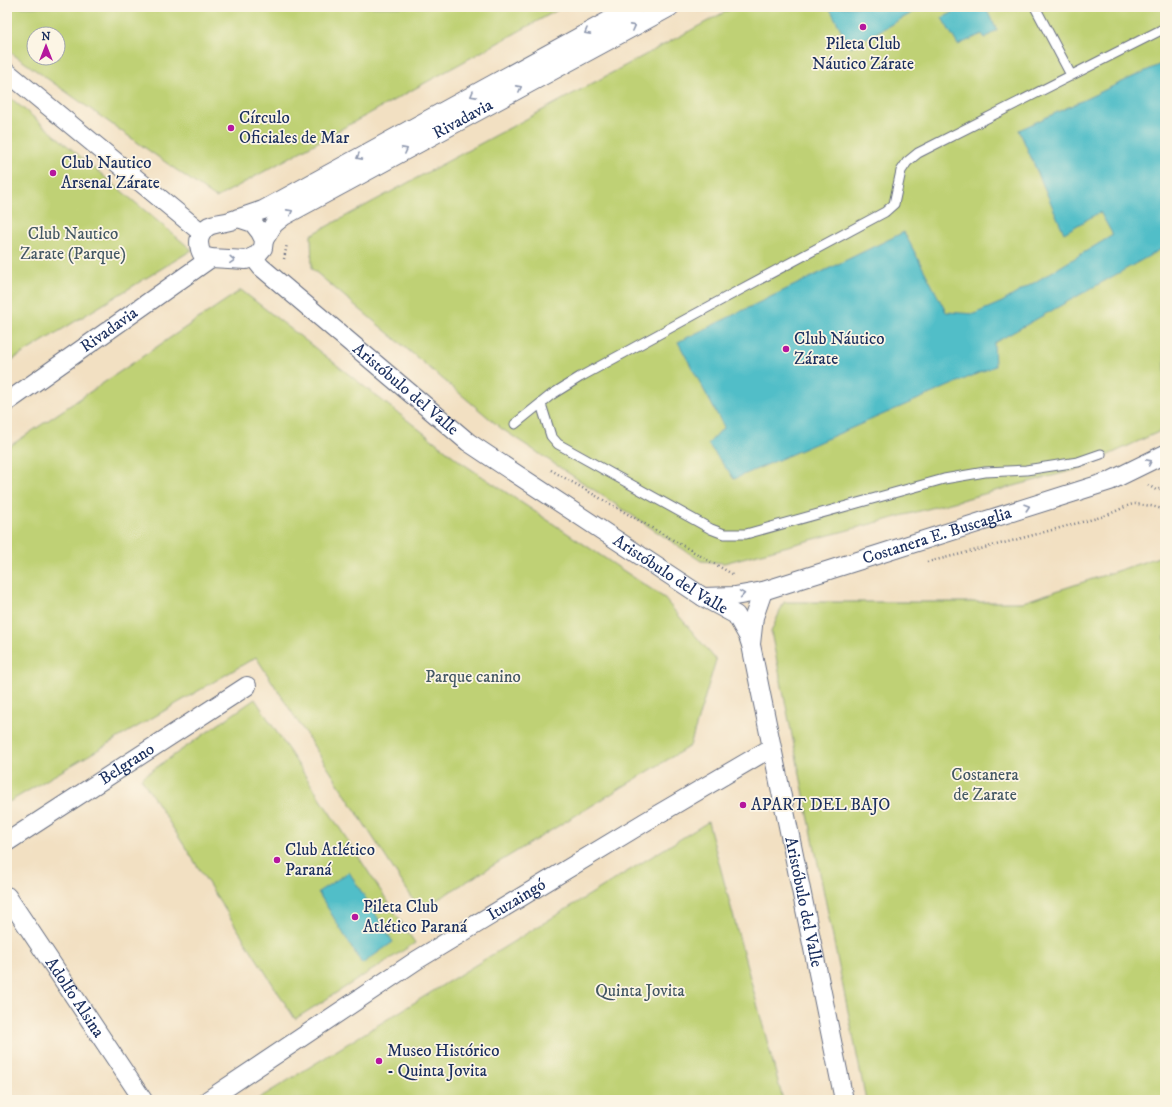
<svg xmlns="http://www.w3.org/2000/svg" width="1172" height="1107" font-family="'IM FELL DW Pica',serif">
<style>
.green{fill:#bfd175;stroke:#6d806a;fill-rule:evenodd}
.water{fill:#51bec8;stroke:#367693}
.lines{fill:none;stroke-linecap:round;stroke-linejoin:round}
.lane-casing{stroke:#666d81;stroke-width:11}
.street-casing{stroke:#666d81;stroke-width:20}
.path{stroke:#666d81;stroke-width:2.5;stroke-dasharray:1 3;stroke-linecap:butt}
.lane{stroke:#fff;stroke-width:9}
.street{stroke:#fff;stroke-width:18}
.oneway{stroke:#8d97ae}
.poi-dot{fill:#b5179e;stroke:#fcf5e5;stroke-width:1.5}
.labels{text-anchor:middle;dominant-baseline:central;stroke-width:3.5;stroke-linejoin:round;paint-order:stroke}
.poi-label{font-size:17px;fill:#1b2f5e;stroke:#fcf5e5;text-anchor:start}
.street-label{font-size:17px;fill:#1b2f5e;stroke:#fcf5e5}
.park-label{font-size:17px;fill:#445864;stroke:#fcf5e5}
</style>
<rect width="100%" height="100%" fill="#fcf5e5"/>
<filter id="ink" filterUnits="userSpaceOnUse"><feTurbulence type="fractalNoise" baseFrequency=".025" numOctaves="2"/><feDisplacementMap in="SourceGraphic" scale="8" xChannelSelector="R" yChannelSelector="G"/><feConvolveMatrix kernelMatrix="1 2 1 2 8 2 1 2 1" color-interpolation-filters="sRGB"/></filter>
<filter id="wash" filterUnits="userSpaceOnUse"><feTurbulence type="fractalNoise" baseFrequency=".012" numOctaves="4" result="noise"/><feDisplacementMap in="SourceGraphic" scale="16" xChannelSelector="R" yChannelSelector="G"/><feGaussianBlur stdDeviation="0.9" result="paint"/><feColorMatrix in="noise" values="0 0 0 0 0 0 0 0 0 0 0 0 0 0 0 0 0 1.4 0 .05"/><feComposite in="paint" operator="in"/></filter>
<g filter="url(#wash)">
<rect width="100%" height="100%" fill="#f2e0c2"/>
<path class="green" d="M7 7H563L216 198 7 50ZM34 34H58V58H34Z
M734 7H1165V429L1078 469 724 563 701 561 502 429 312 269 311 235Z
M7 95 192 250 7 363Z
M241 290 462 463 663 597 716 660 690 746 420 910 256 657 9 802 7 799V448Z
M1165 555V1100H866L771 632 784 602H1023Z
M255 699 415 943 295 1019 141 778Z
M708 822 783 1100H256Z"/>
<path class="water" d="M829 7H923L850 47Z
M964 7H985L997 30 985 38 982 34 958 45 942 18Z
M1165 62V247L994 343 995 366 734 479 708 444 724 427 678 342 904 232 946 312 974 314 1002 302 1113 235 1100 212 1064 233 1019 130Z
M349 872 393 942 362 964 318 892Z"/>
</g>
<g filter="url(#ink)">
<g class="lines">
<defs>
<path id="lane" d="M1035 7 1071 75
M541 404 551 436 558 444 711 529 724 534H746L944 479 985 472 1026 470 1078 462 1101 454
M515 424 551 395 580 377 736 292 885 212 894 204 901 171 907 162 918 153 1165 28"/>
<g id="street">
<path d="M7 72 202 233"/>
<path d="M238 218 253 223 260 232 264 240 263 248 257 255 246 260 211 258 203 256C197 246 197 233 209 226 215 223 224 223 230 221 241 217 252 214 263 210L634 7"/>
<path id="s1" d="M264 240 274 224 284 216 670 7"/>
<path id="s2" d="M253 257 261 267 468 442 489 456 703 597 736 615 748 636 751 645 844 1100"/>
<path id="s3" d="M7 402 211 258"/>
<path id="s4" d="M703 597 735 596 763 591 1110 481 1165 454"/>
<path d="M751 644 754 617 763 591"/>
<path id="s5" d="M7 842 247 686"/>
<path id="s6" d="M7 896 143 1100"/>
<path id="s7" d="M208 1100 417 960 645 822 771 748"/>
</g>
</defs>
<use href="#lane" class="lane-casing"/>
<use href="#street" class="street-casing"/>
<path class="path" d="M284 259 287 244
M551 470 734 575
M1148 485 1156 490 1165 487
M927 562C985 549 1043 532 1101 517 1110 515 1128 504 1135 504 1143 504 1157 507 1165 510"/>
<use href="#lane" class="lane"/>
<use href="#street" class="street"/>
</g>
<defs><path id="oneway-chevron" d="M-2-3.5L2.5 0L-2 3.5" fill="none" stroke-width="1.6" stroke-linecap="round" stroke-linejoin="round"/></defs>
<g class="oneway">
<use href="#oneway-chevron" transform="translate(633 27) rotate(-28)"/>
<use href="#oneway-chevron" transform="translate(587 32) rotate(151)"/>
<use href="#oneway-chevron" transform="translate(519 88) rotate(-28)"/>
<use href="#oneway-chevron" transform="translate(473 95) rotate(151)"/>
<use href="#oneway-chevron" transform="translate(405 150) rotate(-28)"/>
<use href="#oneway-chevron" transform="translate(359 157) rotate(151)"/>
<use href="#oneway-chevron" transform="translate(290 212) rotate(-28)"/>
<use href="#oneway-chevron" transform="translate(232 260) rotate(3)"/>
<use href="#oneway-chevron" transform="translate(1149 462) rotate(-26)"/>
<use href="#oneway-chevron" transform="translate(1027 507) rotate(-18)"/>
<use href="#oneway-chevron" transform="translate(742 594) rotate(-9)"/>
</g>
</g>
<g class="poi-dot">
<circle cx="863" cy="27" r="4"/>
<circle cx="231" cy="128" r="4"/>
<circle cx="53" cy="173" r="4"/>
<circle cx="786" cy="349" r="4"/>
<circle cx="743" cy="805" r="4"/>
<circle cx="277" cy="860" r="4"/>
<circle cx="355" cy="917" r="4"/>
<circle cx="379" cy="1061" r="4"/>
</g>
<g class="labels">
<g class="poi-label">
<text x="863" y="44" text-anchor="middle">Pileta Club<tspan x="863" dy="20">Náutico Zárate</tspan></text>
<text x="239" y="118">Círculo<tspan x="239" dy="20">Oficiales de Mar</tspan></text>
<text x="61" y="163">Club Nautico<tspan x="61" dy="20">Arsenal Zárate</tspan></text>
<text x="794" y="339">Club Náutico<tspan x="794" dy="20">Zárate</tspan></text>
<text x="751" y="805">APART DEL BAJO</text>
<text x="285" y="850">Club Atlético<tspan x="285" dy="20">Paraná</tspan></text>
<text x="363" y="907">Pileta Club<tspan x="363" dy="20">Atlético Paraná</tspan></text>
<text x="387" y="1051">Museo Histórico<tspan x="387" dy="20">- Quinta Jovita</tspan></text>
</g>
<g class="street-label">
<text stroke="none"><textPath href="#s1" startOffset="235">Rivadavia</textPath></text>
<text stroke="none"><textPath href="#s3" startOffset="125">Rivadavia</textPath></text>
<text stroke="none"><textPath href="#s2" startOffset="202">Aristóbulo del Valle</textPath></text>
<text stroke="none"><textPath href="#s4" startOffset="243">Costanera E. Buscaglia</textPath></text>
<text stroke="none"><textPath href="#s2" startOffset="526">Aristóbulo del Valle</textPath></text>
<text stroke="none"><textPath href="#s5" startOffset="143">Belgrano</textPath></text>
<text stroke="none"><textPath href="#s7" startOffset="368">Ituzaingó</textPath></text>
<text stroke="none"><textPath href="#s2" startOffset="899">Aristóbulo del Valle</textPath></text>
<text stroke="none"><textPath href="#s6" startOffset="122">Adolfo Alsina</textPath></text>
</g>
<g class="park-label">
<text x="73" y="234">Club Nautico<tspan x="73" dy="20">Zarate (Parque)</tspan></text>
<text x="473" y="677">Parque canino</text>
<text x="985" y="775">Costanera<tspan x="985" dy="20">de Zarate</tspan></text>
<text x="640" y="991">Quinta Jovita</text>
</g>
</g>
<rect width="1172" height="1107" fill="none" stroke="#fcf5e5" stroke-width="24"/>
<g transform="translate(46 46)"><circle r="19" fill="#fcf5e5" stroke="#a2a6af"/>
<path d="M0-3L7 15L0 10L-7 15Z" fill="#b5179e"/>
<text y="-6" font-size="11" font-weight="bold" text-anchor="middle" fill="#1b2f5e">N</text>
</g>
</svg>
